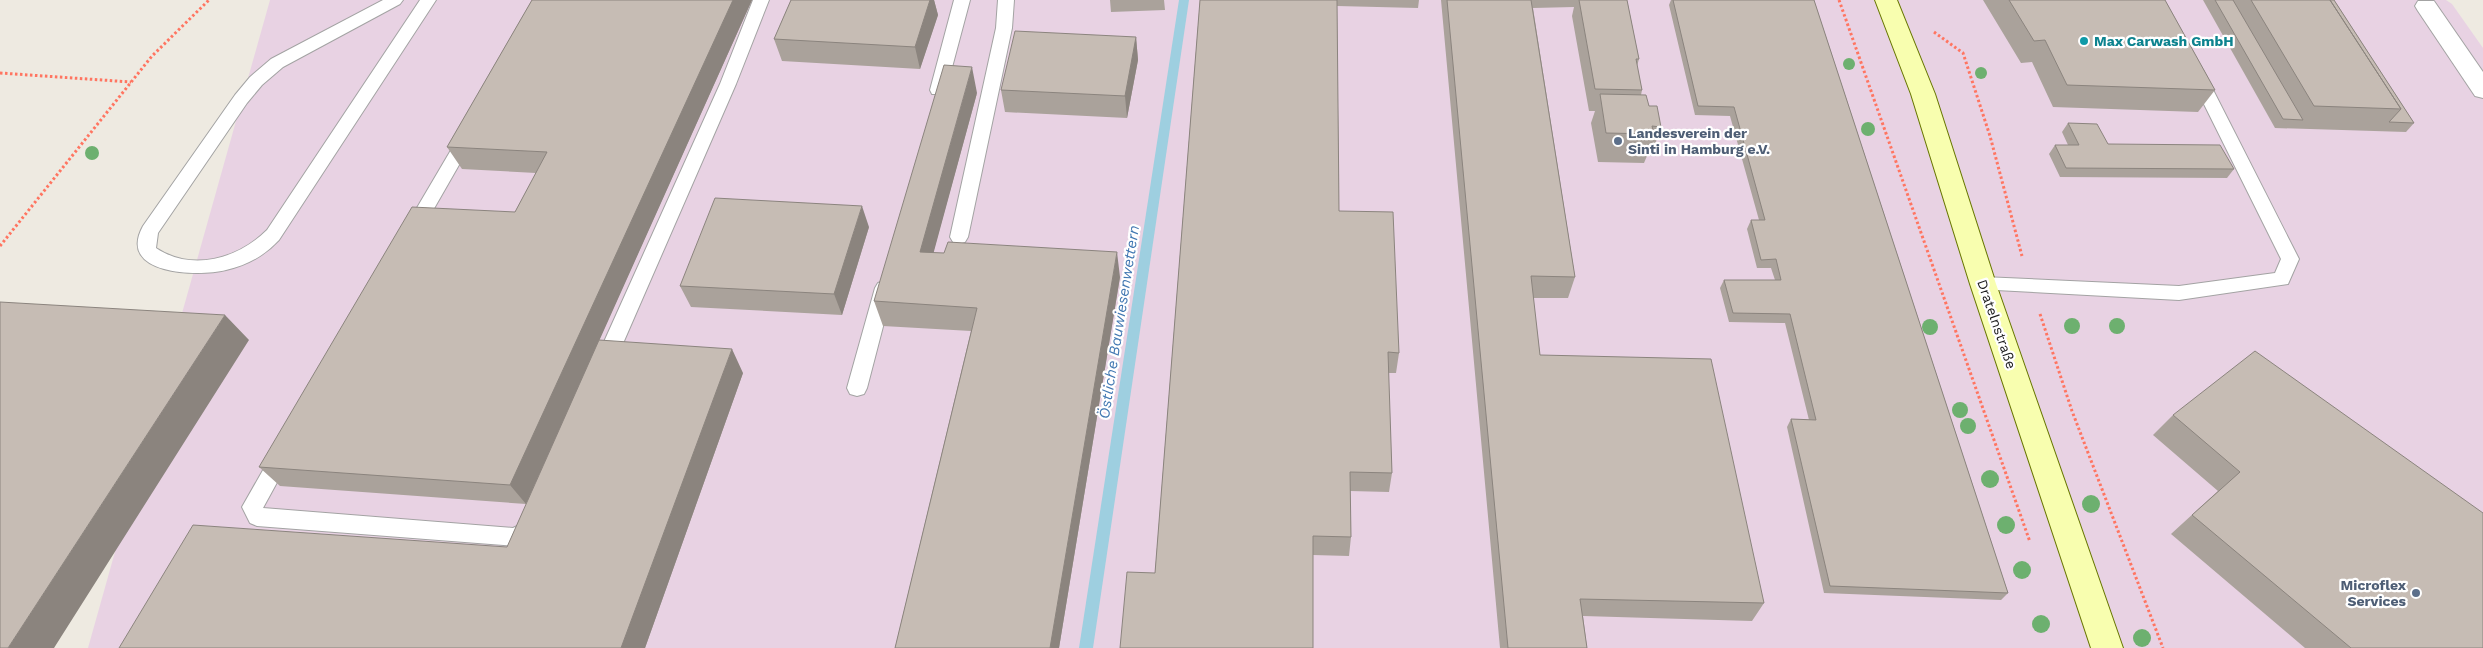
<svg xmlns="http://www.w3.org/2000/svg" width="2483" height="648" font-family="'Work Sans',sans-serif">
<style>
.industrial{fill:#e8d2e3}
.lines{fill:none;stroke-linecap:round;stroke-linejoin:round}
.stream{fill:#9ecfe0;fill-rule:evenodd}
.service-casing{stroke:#a3a3a3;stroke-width:2}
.minor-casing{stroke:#a3a3a3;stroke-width:2}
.secondary-casing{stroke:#677600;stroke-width:2}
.path{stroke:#ff7561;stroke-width:3;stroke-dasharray:2.5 2.5;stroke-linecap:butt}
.service{fill:#fff;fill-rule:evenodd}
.minor{fill:#fff;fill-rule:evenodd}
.secondary{fill:#f8feaf;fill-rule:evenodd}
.tree{fill:#6db06f}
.wall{fill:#aaa29b}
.shaded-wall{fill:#8b847e}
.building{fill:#c6bcb4;stroke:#8b847e}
.culture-dot{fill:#0f9aa8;stroke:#fff;stroke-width:2}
.service-dot{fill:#5c6f8a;stroke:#fff;stroke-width:2}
.labels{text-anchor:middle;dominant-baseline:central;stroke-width:4.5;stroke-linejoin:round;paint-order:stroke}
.culture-label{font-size:14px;font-weight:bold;fill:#0d838f;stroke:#fff;text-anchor:start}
.service-label{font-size:14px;font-weight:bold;fill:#4e5e75;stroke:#fff;text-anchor:start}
.street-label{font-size:14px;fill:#1c1c1c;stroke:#fff}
.water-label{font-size:15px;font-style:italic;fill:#4278b2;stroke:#fff}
</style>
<rect width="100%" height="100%" fill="#eeeae1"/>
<path class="industrial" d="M270 0H2446L2452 4 2483 48V648H88Z"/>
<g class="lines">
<path class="stream" d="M1179 0H1189L1093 648H1079Z"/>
<defs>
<path id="service" d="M383 0H403L400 4 283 67 262 85 247 103 158 233 156 248C192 272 238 259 267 230L420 0H436L279 240C264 256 248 265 226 270 198 277 116 275 143 226L235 95 250 77 271 59Z
M753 0H769L736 84 614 364 611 370 604 372 597 370 594 364 720 84Z
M954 0H970L946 90 944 94H932L930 90Z
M998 0H1014L1012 28 968 237 965 242 959 244 953 242 950 237 996 28Z
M2197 68 2203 70 2205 74 2299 259 2288 284 2179 300 1977 289 1974 284 1977 279 1983 277 2179 286 2275 273 2281 259 2189 74 2191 70Z
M467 131 473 133 475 137 420 233 414 235 408 233 405 228 408 223 461 133Z
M884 281 890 283 893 288 867 388 864 394 857 396 850 394 847 388 875 288 878 283Z
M282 446 289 449 292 455 263 508 513 528 534 518 541 520 544 527 541 534 515 546 257 526 250 523 242 507 275 449Z"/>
<path id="minor" d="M2418 1H2434L2483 72V98L2475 96 2418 11 2415 6Z"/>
<path id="secondary" d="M1875 0H1897L1935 94 1996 284 2123 648H2091L1970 284 1911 94Z"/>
</defs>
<use href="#service" class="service-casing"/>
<use href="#minor" class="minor-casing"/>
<use href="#secondary" class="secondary-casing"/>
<path class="path" d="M1839 0 2030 542
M1934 32 1963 53 1990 136 2022 256
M0 73 131 82
M0 246 152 56 209 0
M2040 314 2072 411 2163 648"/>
<use href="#service" class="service"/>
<use href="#minor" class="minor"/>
<use href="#secondary" class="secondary"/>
</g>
<g class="tree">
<circle cx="1849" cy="64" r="6"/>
<circle cx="1981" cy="73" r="6"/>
<circle cx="1868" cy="129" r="7"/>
<circle cx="92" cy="153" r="7"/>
<circle cx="2072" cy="326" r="8"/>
<circle cx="2117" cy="326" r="8"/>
<circle cx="1930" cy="327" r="8"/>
<circle cx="1960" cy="410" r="8"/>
<circle cx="1968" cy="426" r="8"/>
<circle cx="1990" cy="479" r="9"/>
<circle cx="2091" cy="504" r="9"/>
<circle cx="2006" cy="525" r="9"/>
<circle cx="2022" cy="570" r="9"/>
<circle cx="2041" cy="624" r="9"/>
<circle cx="2142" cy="638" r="9"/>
</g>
<path class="wall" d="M532 0H752L599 340 743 373 645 648H119L507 547 576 393 526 504 280 486 259 467 515 212 536 173 462 169 447 147Z
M791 0H934L938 15 920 69 782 61 774 39Z
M1110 0H1164L1165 10 1111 12Z
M1200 0H1419L1418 8 1337 6 1339 211 1399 353 1396 373H1388L1392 473 1389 492 1350 491 1351 537 1349 556 1313 555 1155 573Z
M1441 0H1627L1639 59 1637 66 1642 90 1641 95 1649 106 1661 127 1651 156H1647L1644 163 1598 162 1591 123 1595 111H1589L1572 16 1574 7 1533 8 1575 277 1568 298H1533L1540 355 1764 603 1752 621 1583 616 1587 648H1500Z
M1671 0H1814L2008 593 2001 600 1824 593 1787 427 1791 419 1809 420 1785 323 1729 322 1720 288 1724 280H1775L1771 268H1757L1747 229 1751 220H1759L1730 116 1695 115 1669 5Z
M1983 0H2165L2215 90 2198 112 2053 107 2032 62 2021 63Z
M2203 0H2334L2414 123 2406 132 2275 128Z
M1136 37 1138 60 1127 118 1005 112 1001 90Z
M977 93 933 253 1120 277 1059 648H895L971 331 883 326 874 301Z
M2068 123 2108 144 2234 169 2227 178 2060 177 2049 154 2055 145H2068L2062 132Z
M869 227 842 315 691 307 680 286Z
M2173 415 2483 648H2305L2171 534 2218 491 2153 435Z"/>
<path class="shaded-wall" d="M733 0H752L526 504 510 485Z
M930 0H934L938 15 920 69 915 47Z
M1136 37 1138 60 1127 118 1125 96Z
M972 67 977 93 927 277 920 252Z
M862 206 869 227 842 315 834 294Z
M1117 252 1120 277 1059 648H1050Z
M225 315 249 340 54 648H8Z
M732 349 743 373 645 648H621Z"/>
<path class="building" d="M532 0H733L510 485 259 467 412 207 515 212 547 152 447 147Z
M791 0H930L915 47 774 39Z
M1200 0H1337L1339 211 1393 212 1399 353 1388 352 1392 473 1350 472 1351 537 1313 536V648H1120L1127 572 1155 573Z
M1447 0H1531L1575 277 1531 276 1540 355 1711 359 1764 603 1580 599 1587 648H1508Z
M1579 0H1627L1639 59H1636L1642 90 1595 89Z
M1673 0H1814L2008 593 1830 586 1791 419 1816 420 1790 314 1733 313 1724 280H1781L1776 259 1761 260 1751 220H1765L1734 107 1698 106Z
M2009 0H2165L2215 90 2067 85 2045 40 2034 41Z
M2215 0H2233L2303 120 2283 119Z
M2251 0H2330L2401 109 2314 106Z
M2330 0H2334L2414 123 2389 122 2401 109Z
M1015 31 1136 37 1125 96 1001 90Z
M944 65 972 67 920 252 944 253 948 242 1117 252 1050 648H895L977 308 874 301Z
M1600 94 1646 95 1649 106H1657L1661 127 1652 126 1654 134 1606 133Z
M2068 123 2097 124 2108 144 2220 145 2234 169 2066 168 2055 145H2079Z
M715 198 862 206 834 294 680 286Z
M0 302 225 315 8 648H0Z
M599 340 732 349 621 648H119L193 525 507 547Z
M2255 351 2483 513V648H2351L2192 515 2240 472 2173 415Z"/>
<circle class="culture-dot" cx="2084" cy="41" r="5"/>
<g class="service-dot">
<circle cx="1618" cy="141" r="5"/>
<circle cx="2416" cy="593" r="5"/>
</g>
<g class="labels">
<g class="culture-label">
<text x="2094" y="41">Max Carwash GmbH</text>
</g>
<g class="service-label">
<text x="1628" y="133">Landesverein der<tspan x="1628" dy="16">Sinti in Hamburg e.V.</tspan></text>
<text x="2406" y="585" text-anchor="end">Microflex<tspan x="2406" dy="16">Services</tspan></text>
</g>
<g class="street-label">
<text transform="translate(1997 324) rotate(71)">Dratelnstraße</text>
</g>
<g class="water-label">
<text transform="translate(1119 322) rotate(-81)">Östliche Bauwiesenwettern</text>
</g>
</g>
</svg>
